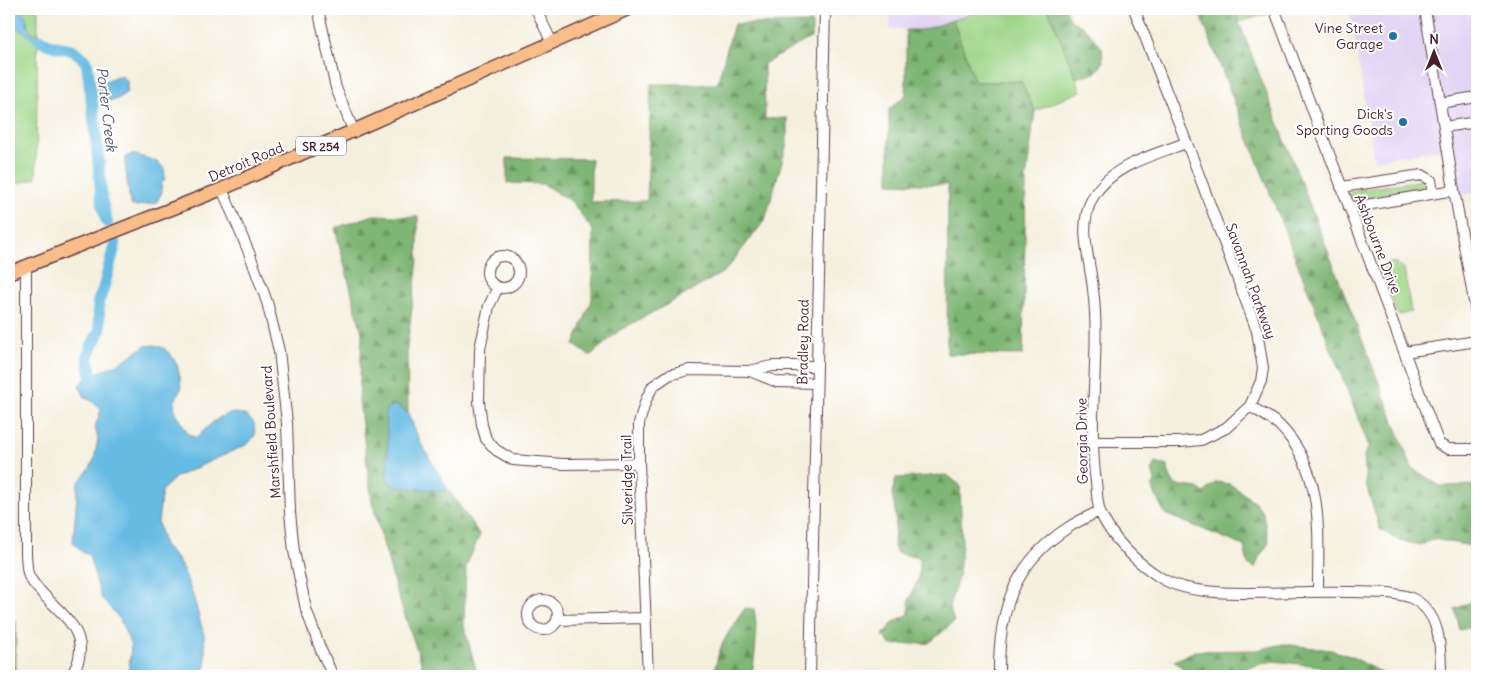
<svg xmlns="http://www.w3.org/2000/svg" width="1486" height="685" font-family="Delius,sans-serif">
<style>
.built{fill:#e1d4f4}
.grass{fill:#9dd587;stroke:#747a59}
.forest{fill:url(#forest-firs);stroke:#646a50}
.water{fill:#66bbe3;stroke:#586d87}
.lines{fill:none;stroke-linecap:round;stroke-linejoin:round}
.river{stroke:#66bbe3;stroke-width:12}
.minor-casing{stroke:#643e46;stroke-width:12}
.major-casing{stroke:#643e46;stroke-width:15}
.minor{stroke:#fff;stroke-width:10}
.major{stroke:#f8bd88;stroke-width:12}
.poi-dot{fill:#1f6fb2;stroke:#fff;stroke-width:2}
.labels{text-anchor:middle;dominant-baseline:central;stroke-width:4;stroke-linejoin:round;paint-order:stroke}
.shield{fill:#fff;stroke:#80626b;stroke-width:1}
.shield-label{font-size:12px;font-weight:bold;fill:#4a1f2b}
.poi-label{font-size:14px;fill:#4a1f2b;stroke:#fff;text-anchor:end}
.street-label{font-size:14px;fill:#4a1f2b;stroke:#fff}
.water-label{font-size:15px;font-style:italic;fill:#555d75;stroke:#fff}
</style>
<defs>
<pattern id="forest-firs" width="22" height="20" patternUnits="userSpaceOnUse" patternTransform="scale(1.25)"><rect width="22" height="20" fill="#7eb674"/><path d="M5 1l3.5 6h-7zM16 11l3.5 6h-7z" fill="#69935f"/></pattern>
</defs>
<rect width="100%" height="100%" fill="#fff"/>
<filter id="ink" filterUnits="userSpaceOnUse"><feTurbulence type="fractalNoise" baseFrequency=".02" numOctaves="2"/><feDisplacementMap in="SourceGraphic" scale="10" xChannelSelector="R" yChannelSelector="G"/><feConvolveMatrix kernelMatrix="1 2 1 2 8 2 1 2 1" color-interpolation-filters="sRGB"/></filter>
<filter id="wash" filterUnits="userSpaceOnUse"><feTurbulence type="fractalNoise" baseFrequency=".0096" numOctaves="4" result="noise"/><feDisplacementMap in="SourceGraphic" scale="20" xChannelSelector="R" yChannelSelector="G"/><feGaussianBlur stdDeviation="1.12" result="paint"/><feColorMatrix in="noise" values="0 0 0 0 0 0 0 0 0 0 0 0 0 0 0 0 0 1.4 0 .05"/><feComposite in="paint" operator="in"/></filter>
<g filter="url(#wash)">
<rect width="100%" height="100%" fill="#f5f0de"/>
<path class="built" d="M741 9H816V16H740Z
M836 9H987L922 30 890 29V15L836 16Z
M1350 9H1477V192L1450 196 1443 149 1374 160Z"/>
<path class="grass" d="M9 9H38L36 178 9 186Z
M987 9H1048L1081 91 1035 111 1021 82H975L953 20Z
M1236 9H1284L1239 22Z
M1422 180 1427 184 1424 190 1356 201 1352 199 1350 197 1352 191Z
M1395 262 1404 268 1411 312 1398 315 1382 273 1386 264Z"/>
<path class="forest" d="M1048 9H1066L1071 21 1084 27 1102 48 1103 63 1095 73 1076 78Z
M1198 9H1236L1239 22 1412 468 1440 486 1477 485V547L1433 539 1422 545 1399 541 1380 529 1366 485 1364 456 1369 446Z
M953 20 975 82 1021 81 1035 111 1026 179 1023 355 947 354 948 185 889 183V109L906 95V30H922Z
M812 23V37L764 64 765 119 787 118V144L765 220 725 271 681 297 620 330 590 356 574 345 592 300 593 231 572 202 543 184 507 183V158L591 159V202L647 201 651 84H717L734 24Z
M374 215 418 217V260L407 347 408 413 396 405 385 414 388 439 387 480 443 491 447 488 480 535 466 566 464 627 478 676H426L396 590 372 502 359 401 362 333 335 228Z
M1155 462 1167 466 1171 479 1175 485 1198 488 1204 493 1216 482 1230 484 1255 502 1263 514 1269 543 1259 557 1255 568 1248 564 1244 546 1165 514 1152 488 1155 481 1152 469Z
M947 475 960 485 962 544 959 575 949 606 954 622 929 643 891 645 883 635 894 622 909 614V600L918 580 920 558 897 553 894 546 896 516 892 493 896 478Z
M1477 599V626L1460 630 1455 609Z
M745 608 754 609C758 628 756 657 751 676H715C715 649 730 630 745 608Z
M16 621V676H9V623Z
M1283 644 1331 650 1353 657 1383 674V676H1332L1320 666 1273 661 1220 675H1191L1174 661 1195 651 1256 650Z"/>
<path class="water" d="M9 9C17 9 25 12 27 20 28 23 27 26 29 28 33 34 49 43 56 44L53 51C36 46 24 29 9 21Z
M117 76 123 77 127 81V92L116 100 105 101 100 97 99 86 103 82Z
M132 154 156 161 164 168 165 179 161 184 162 192 156 203 136 206H132L130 203 125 164 126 157Z
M154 345 164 348 171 355 177 365 180 377 181 389 175 400 174 408 188 434 197 438C208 426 225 407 244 415 248 416 251 421 254 423L255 435 248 444 176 477 162 490 158 522 164 545 176 558 184 571 194 599 204 635 206 666 201 676H128L131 646 120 619 101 597 89 555 82 552 73 542 78 483 90 468 94 460 98 439 95 427 101 410 95 403 85 397 79 385 88 377 120 363 145 346Z
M396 405 408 413 420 442 447 488 444 491 397 487 387 480 388 439 385 414 388 407Z"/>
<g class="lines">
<path class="river" d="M41 40C58 53 73 41 87 64L95 126 102 202 107 222
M104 387 91 377 88 357 91 347 100 330 98 302 103 290 115 244"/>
</g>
</g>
<g filter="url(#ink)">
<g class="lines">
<defs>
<path id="minor" d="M318 9 336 88 354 132
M536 9 552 43
M1425 9 1454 190 1477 318
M1277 16 1439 444 1448 449H1477
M1440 103 1477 97
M1444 127 1477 122
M1186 143C1153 155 1112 165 1093 197 1077 225 1090 260 1093 289 1101 353 1087 418 1096 482 1097 491 1097 503 1100 512 1112 539 1136 562 1161 578 1194 599 1266 592 1306 592 1334 591 1361 592 1389 593 1395 594 1403 595 1409 597 1441 610 1441 647 1441 676
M1341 187 1422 175 1431 180 1433 194
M222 189 250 255 267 302 279 351 287 423 290 513 294 551 306 609 320 648 333 676
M1349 208 1454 190
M487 272a16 16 0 1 1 32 0a16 16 0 1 1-32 0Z
M26 266V555C27 562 26 572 30 578 45 604 87 622 79 658 78 664 74 671 71 676
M498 287 489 306 480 349 479 402 482 425 486 439 496 450 513 460 563 464 639 463
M1405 352 1477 341
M750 371 777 382 816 383
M1250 406C1259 412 1271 418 1279 425 1325 471 1318 532 1318 591
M1093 442H1180L1201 440 1226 428 1250 406 1261 381 1263 368 1257 331 1193 159 1134 9
M528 615a15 15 0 1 1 30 0a15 15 0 1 1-30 0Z
M557 620 646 618
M648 676 639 463V423L646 400 653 386 669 375 689 370 749 371 772 366H816
M810 676 825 9
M999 676C998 612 1013 563 1069 527 1078 521 1089 516 1100 511"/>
<path id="major" d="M9 273 222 189 628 9"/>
</defs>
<use href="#minor" class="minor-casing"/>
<use href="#major" class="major-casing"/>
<use href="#minor" class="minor"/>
<use href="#major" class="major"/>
</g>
</g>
<g class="poi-dot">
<circle cx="1393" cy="36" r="5"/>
<circle cx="1403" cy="122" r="5"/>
</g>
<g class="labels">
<rect class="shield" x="296" y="136.5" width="50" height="19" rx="4"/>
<g class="shield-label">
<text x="321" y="146">SR 254</text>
</g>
<g class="poi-label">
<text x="1383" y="28">Vine Street<tspan x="1383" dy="16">Garage</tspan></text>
<text x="1393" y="114">Dick's<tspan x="1393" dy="16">Sporting Goods</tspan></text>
</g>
<g class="street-label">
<text transform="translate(246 162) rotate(-23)">Detroit Road</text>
<text transform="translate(1378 244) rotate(69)">Ashbourne Drive</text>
<text transform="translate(1251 281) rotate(70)">Savannah Parkway</text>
<text transform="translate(803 342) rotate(-89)">Bradley Road</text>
<text transform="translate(271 432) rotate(-94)">Marshfield Boulevard</text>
<text transform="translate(1082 441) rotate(-91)">Georgia Drive</text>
<text transform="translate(627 480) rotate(-91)">Silveridge Trail</text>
</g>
<g class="water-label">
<text transform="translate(107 109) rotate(83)">Porter Creek</text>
</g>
</g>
<rect width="1486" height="685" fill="none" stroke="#fff" stroke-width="30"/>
<g transform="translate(1434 52)" stroke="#ffffff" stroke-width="4" paint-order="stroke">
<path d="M0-4L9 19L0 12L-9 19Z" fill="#4a1f2b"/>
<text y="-8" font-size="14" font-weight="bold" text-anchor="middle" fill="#4a1f2b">N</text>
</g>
</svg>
